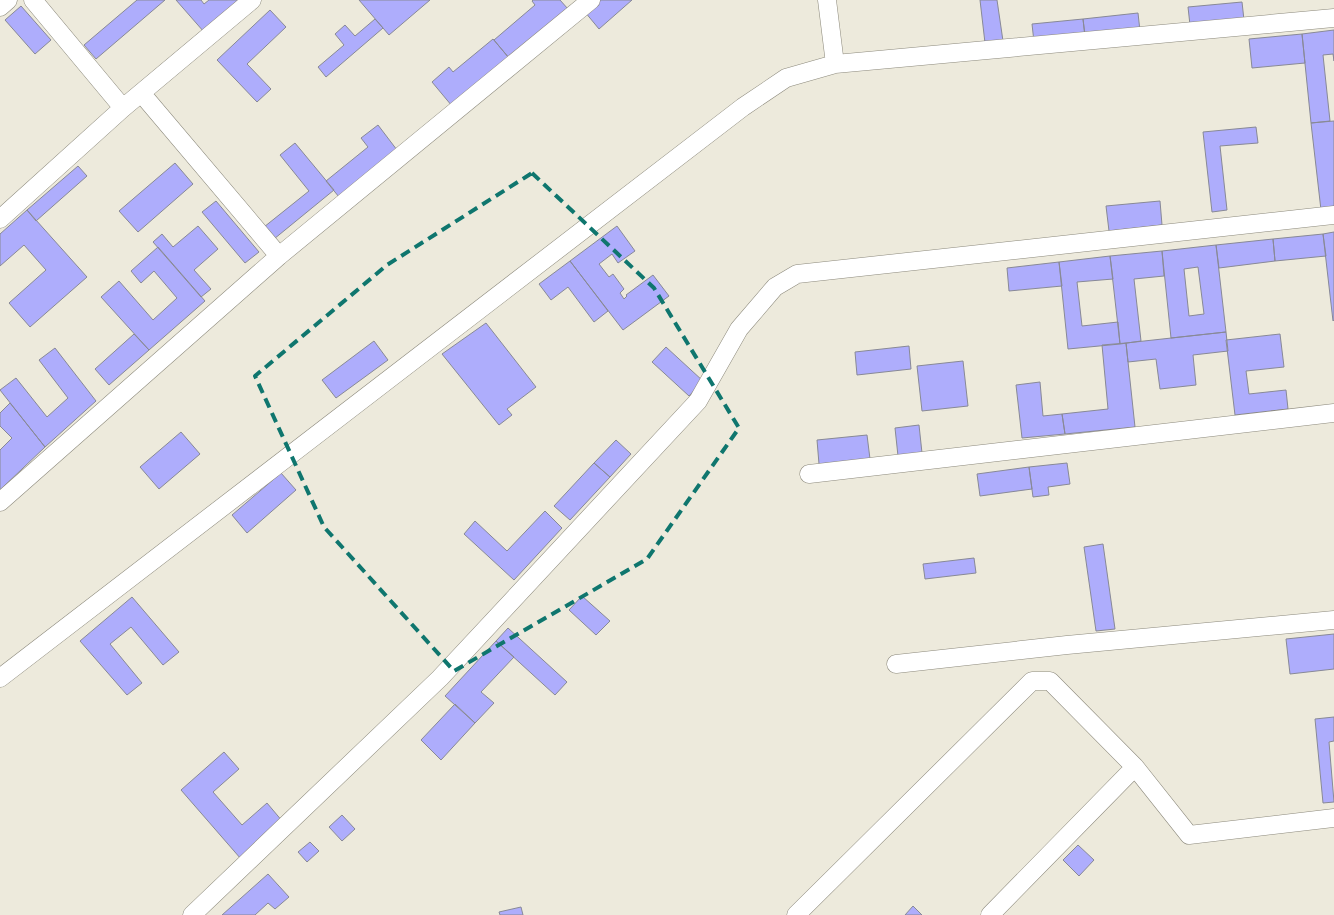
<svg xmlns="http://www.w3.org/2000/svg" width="1334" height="915" font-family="'Fira Sans',sans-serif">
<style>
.building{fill:#aeadfc;stroke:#888996;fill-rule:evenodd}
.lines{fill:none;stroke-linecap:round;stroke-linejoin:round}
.minor-casing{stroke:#8c897c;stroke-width:19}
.minor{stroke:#fff;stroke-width:18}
.marked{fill:none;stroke:#0f766e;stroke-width:4;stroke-dasharray:10 6;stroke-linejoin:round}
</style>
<rect width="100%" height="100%" fill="#edeadc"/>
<path class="building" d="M137 0H165L96 59 84 45Z
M176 0H201L204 4 209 0H241L204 32Z
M359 0H430L389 35Z
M533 0H560L568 9 509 58 494 40 535 5 532 1Z
M599 0H632L599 29 585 12Z
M980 0H997L1003 41 985 43Z
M1242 2 1244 20 1190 25 1188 7Z
M21 6 51 40 35 54 5 20Z
M270 10 286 27 247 64 271 89 257 102 217 60Z
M1138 13 1140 31 1085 36 1083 19Z
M375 19 383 28 326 77 318 67 344 45 335 34 345 25 355 36Z
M1083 19 1085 36 1034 42 1032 24Z
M1334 30V61L1333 54 1323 55 1330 121 1311 123 1302 34Z
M1302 34 1305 63 1252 68 1249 39Z
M493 39 509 58 452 106 432 82 449 67 453 72Z
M1334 121V208L1321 210 1311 123Z
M378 125 397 150 339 197 326 181 368 147 361 138Z
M1256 127 1258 143 1220 146 1227 210 1212 212 1203 132Z
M295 143 334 190 274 239 264 227 309 191 280 155Z
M175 163 193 184 138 232 119 211Z
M78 166 87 176 36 221 27 210Z
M216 201 259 252 245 263 202 212Z
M1160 201 1162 225 1109 231 1106 206Z
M27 210 87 277 30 327 9 303 46 270 24 245 0 266V234Z
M198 226 218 249 194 270 211 289 201 297 153 242 162 234 173 247Z
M617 226 635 251 618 263 612 254 599 264 609 277 613 274 624 289 620 293 624 299 627 296 626 295 653 275 669 296 623 330 570 261Z
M1334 232V320L1333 321 1323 234Z
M1323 234 1326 256 1275 261 1273 239Z
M1273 239 1275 261 1219 268 1216 245Z
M1216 245 1226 332 1171 338 1162 251ZM1198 267 1204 314 1189 316 1184 269Z
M158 247 205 301 149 350 101 297 119 281 153 320 177 298 154 271 141 283 131 271Z
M1162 251 1164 276 1134 279 1141 341 1120 344 1110 256Z
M1110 256 1113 279 1077 282 1082 326 1118 322 1120 344 1068 349 1059 262Z
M570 261 608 311 594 322 568 287 551 300 539 284Z
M1059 262 1062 286 1009 291 1007 268Z
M486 323 536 387 507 409 512 415 499 425 442 354Z
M1226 332 1228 351 1193 355 1196 385 1160 389 1156 359 1128 362 1126 343Z
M134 334 149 350 109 385 95 369Z
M1280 334 1284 367 1246 371 1249 394 1286 390 1288 409 1235 415 1226 340Z
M374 341 388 360 336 398 322 380Z
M1126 343 1135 427 1065 434 1062 414 1108 409 1102 345Z
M909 346 911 369 857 375 855 352Z
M666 347 703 381 689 396 652 362Z
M55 348 96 401 45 447 0 390 16 378 47 417 68 398 39 360Z
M963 361 968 406 922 411 917 366Z
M1040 382 1043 416 1062 414 1065 434 1022 438 1016 385Z
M10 403 45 447 0 490V450L12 438 0 426V413Z
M919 425 922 453 898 456 895 428Z
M181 432 200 454 159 489 140 467Z
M867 435 870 459 819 464 817 440Z
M616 440 631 454 610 477 594 463Z
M594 463 610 477 570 520 554 506Z
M1067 463 1070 484 1048 487 1049 495 1033 497 1029 467Z
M1029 467 1032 489 980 496 977 474Z
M281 473 296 490 247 533 232 515Z
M545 511 562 528 514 580 464 534 475 521 507 551Z
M1103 544 1115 629 1096 631 1084 547Z
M974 558 976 573 925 579 923 564Z
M582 596 610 621 596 635 569 610Z
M132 597 179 652 163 665 131 627 110 644 142 683 127 695 80 641Z
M508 628 567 682 555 695 496 641Z
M1334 634V669L1290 674 1286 639Z
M496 641 514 657 481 692 494 703 475 723 445 696Z
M455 704 475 723 441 760 421 740Z
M1334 717V741L1329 742 1334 802 1323 803 1315 719Z
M224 752 239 769 213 792 242 825 267 803 283 822 241 859 181 790Z
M342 815 355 829 342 841 329 827Z
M310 842 319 851 307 862 298 852Z
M1078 845 1094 860 1079 876 1063 860Z
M268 874 289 897 275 909 268 903 255 915H222Z
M913 906 922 915H905Z
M521 907 523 915H500L499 912Z"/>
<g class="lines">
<defs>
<path id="minor" d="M33 0 123 108
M827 0 835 64
M0 7 8 0
M142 94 279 256
M0 219 123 108 252 0
M809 474 1334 413
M0 502 279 256 591 0
M896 664 1067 645 1334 620
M0 678 743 107 786 78 835 64 1334 18
M192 915 440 678 698 401 739 329 775 287 797 274 1334 215
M796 915 1032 681H1050L1135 767 1189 835 1334 818
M990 915 1135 767"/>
</defs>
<use href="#minor" class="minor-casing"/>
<use href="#minor" class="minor"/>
</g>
<path class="marked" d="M532 173 654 288 739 428 647 559 454 671 324 527 255 376 387 265Z"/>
</svg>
